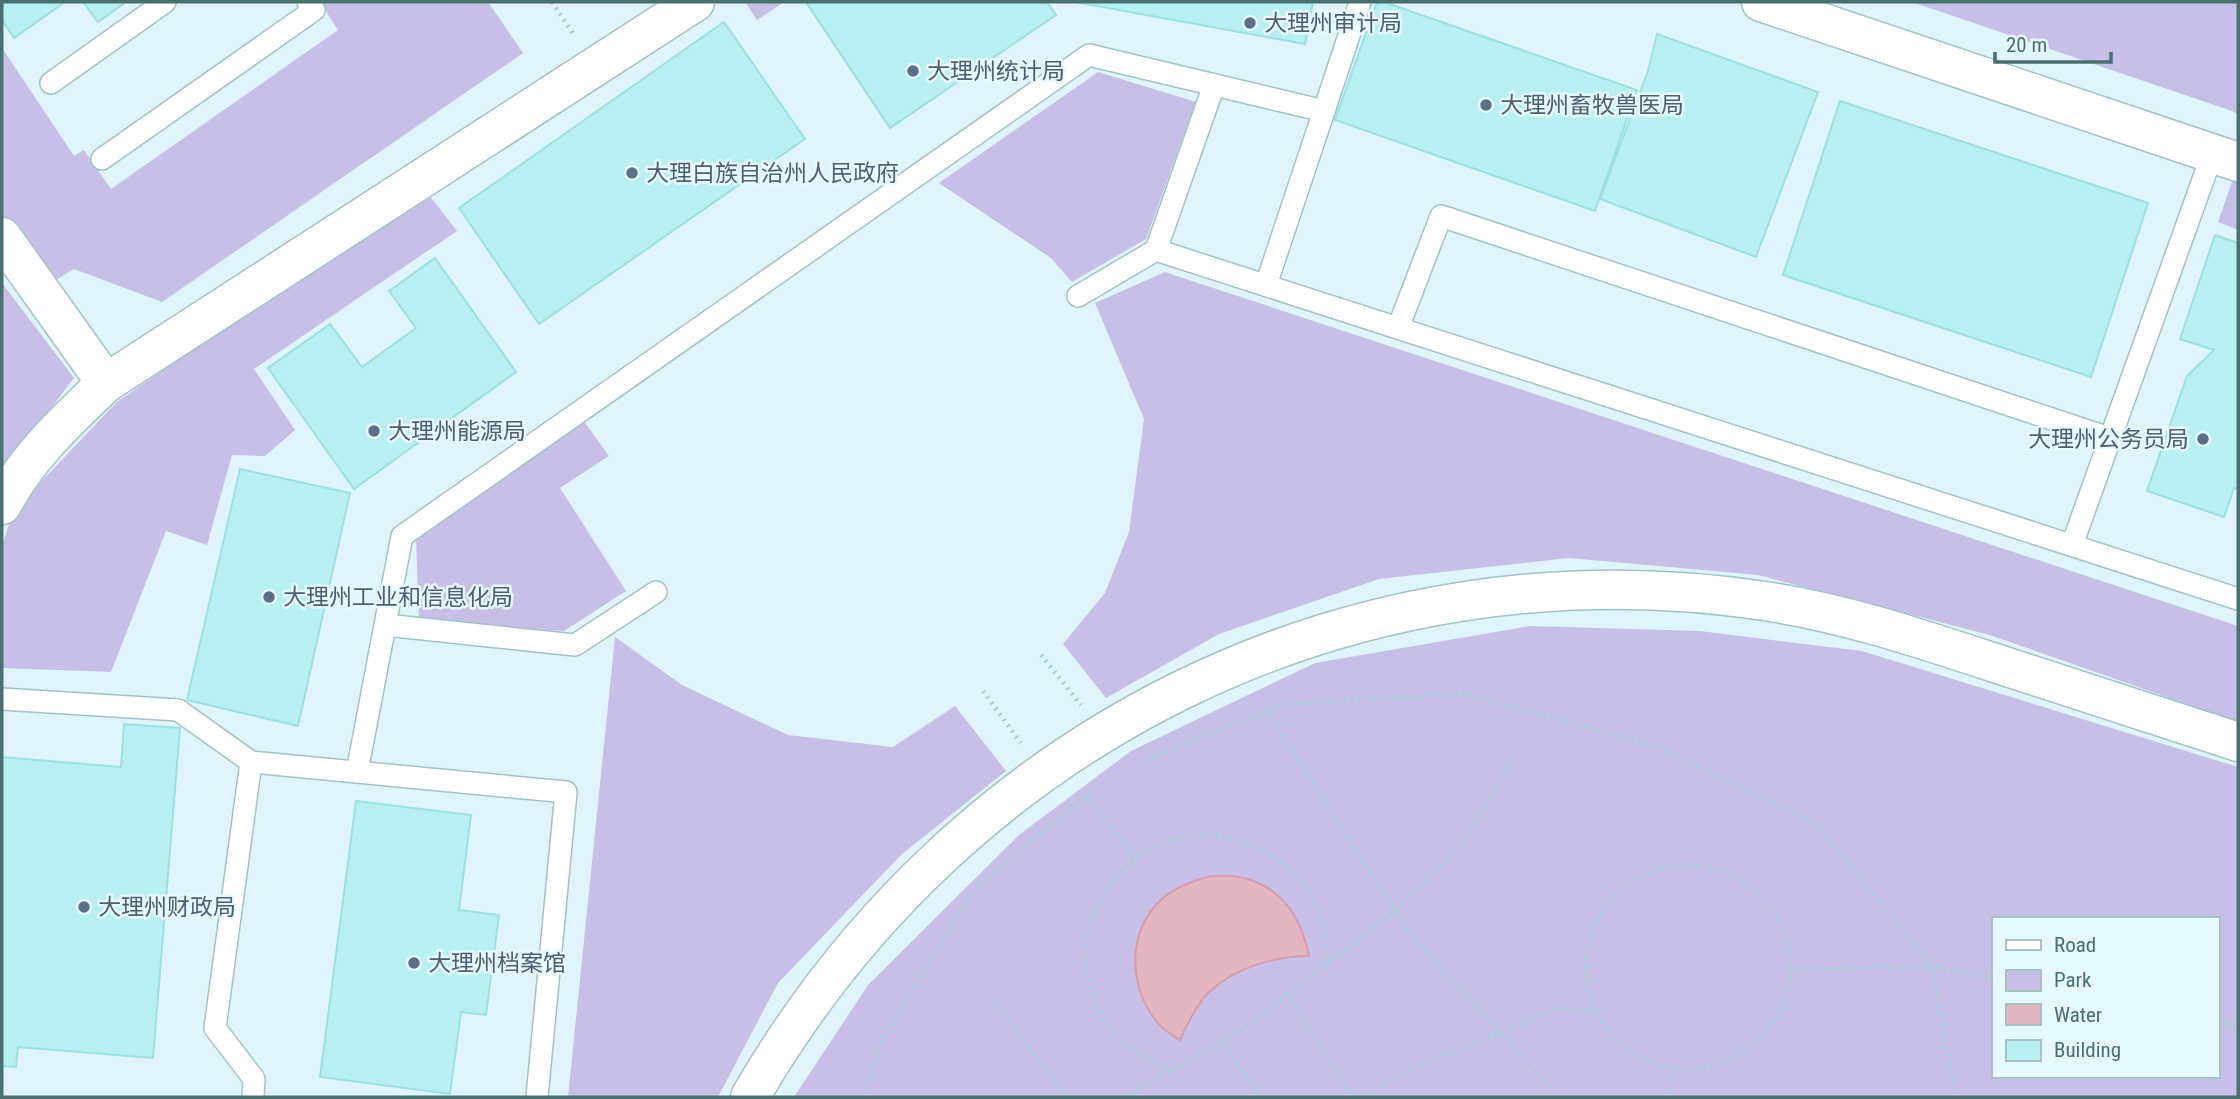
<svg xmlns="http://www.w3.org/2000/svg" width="2240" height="1099" font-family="'Roboto Condensed','Noto Sans SC',sans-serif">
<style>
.green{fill:#c7bfe7;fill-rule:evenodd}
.water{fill:#e3b5c1;stroke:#d59ca9;stroke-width:2}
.building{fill:#b8eff0;stroke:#99e2e1;stroke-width:2}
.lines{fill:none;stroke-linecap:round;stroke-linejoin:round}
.service-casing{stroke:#a2c3c6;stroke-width:24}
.minor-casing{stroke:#a2c3c6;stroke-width:41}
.tertiary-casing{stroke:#a2c3c6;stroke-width:41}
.path{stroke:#9cd4d3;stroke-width:4.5;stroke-dasharray:2 5;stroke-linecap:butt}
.service{stroke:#fff;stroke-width:21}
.minor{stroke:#fff;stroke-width:38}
.tertiary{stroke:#fff;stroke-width:38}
.service-dot{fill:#5c6f8a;stroke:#e5f9ff;stroke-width:2.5}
.labels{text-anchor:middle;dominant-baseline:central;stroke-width:5;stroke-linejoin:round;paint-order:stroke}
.service-label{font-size:23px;fill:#4e5e75;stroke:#e5f9ff;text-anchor:start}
</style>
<rect width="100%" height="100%" fill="#e0f5fb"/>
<path class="green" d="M320 2H488L523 53 162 302 74 269 46 286 2 221V48L74 156 84 150 111 189 338 30Z
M745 2H784L757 20Z
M1912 2H2238V114L2232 111Z
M1098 72 1196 102 1146 239 1072 282 1051 258 939 183Z
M2234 176 2238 178V230L2218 222Z
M425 190 457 231 254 369 295 430 265 456 232 455 207 545 166 531 111 672 2 668V547L13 511 117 402Z
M1165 272 2238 626V722L1990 635 1758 575 1569 558 1379 579 1219 634 1106 698 1063 644 1105 593 1129 532 1144 419 1095 303Z
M2 283 74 378 2 472Z
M580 416 609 456 560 488 626 591 564 631 419 621 416 540Z
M1530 626 1700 631 1862 651 2238 767V1097H794L868 985 1019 835 1131 751 1315 663ZM1993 919H2217V1076H1993Z
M615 637 682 685 788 735 893 747 955 706 1006 771 902 854 778 983 718 1097H568Z"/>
<path class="water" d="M1211 876C1220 876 1231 875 1239 877 1281 885 1301 917 1309 956 1274 956 1234 968 1208 993 1196 1006 1187 1024 1180 1040 1172 1035 1163 1030 1158 1023 1128 988 1126 932 1162 899 1176 886 1194 881 1211 876Z"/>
<path class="building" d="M2 2H65L14 38 2 20Z
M83 2H126L98 22Z
M806 2H1047L1056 15 890 128Z
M1075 2H1313L1305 44Z
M1377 2H1384L1637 90 1595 211 1335 120Z
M724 22 805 139 539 324 459 208Z
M1657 34 1818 92 1756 257 1600 199 1648 71Z
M1840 101 2148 203 2091 377 1783 275Z
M2215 235 2238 243V489L2234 488 2224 517 2147 491 2187 376 2214 350 2180 339Z
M435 258 516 372 354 489 268 368 330 324 362 367 416 328 389 291Z
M240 469 350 493 298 726 187 700Z
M124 724 180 728 153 1058 18 1047 16 1067 2 1066V757L121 767Z
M356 801 471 815 459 910 499 915 486 1015 461 1012 450 1094 320 1077Z"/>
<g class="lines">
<defs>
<path id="service" d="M51 83 165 2
M102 159 314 10 308 2
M1156 250 1214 85
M1266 285 1324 111
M1078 296 1156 250 2238 599
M1398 328 1441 216 2112 439
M2072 545 2213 152
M385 625 575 645 656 592
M2 699 178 710 251 762 215 1028 254 1079 253 1097
M251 762 566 792 537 1097
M357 772 402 536 1089 55 1324 111 1360 2"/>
<path id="minor" d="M2 237 106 383"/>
<path id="tertiary" d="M1761 2 2238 162
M2 505C27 457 67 420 106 383L695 2
M750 1097C958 737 1351 539 1765 601 1844 613 1919 638 1995 663 2076 689 2157 715 2238 742"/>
</defs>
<use href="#service" class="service-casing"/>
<use href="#minor" class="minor-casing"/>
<use href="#tertiary" class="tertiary-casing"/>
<path class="path" d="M552 2 575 36
M1041 655 1081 705
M983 691 1021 743
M1267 711 1408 931 1559 1097
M1145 760 1284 704 1466 694 1658 747 1816 823 1933 967 1956 1097
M1087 794 1135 859
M1586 967a102 102 0 1 1 204 0a102 102 0 1 1-204 0Z
M1790 969 1933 967 1993 979
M1288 994 1353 1097
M996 1003 1066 1097
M2217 1022 2238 1026
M1222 1041 1260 1097
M1170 1071C1154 1061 1134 1052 1120 1040 1105 1026 1096 1005 1090 985 1083 961 1085 936 1095 913 1128 829 1230 809 1293 873 1306 886 1318 904 1323 922 1326 935 1325 951 1327 965
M866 1097 878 1048 973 891 1090 792
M1125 1097 1248 1026 1395 911 1462 844 1514 758
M1361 1097 1420 1064 1501 1034 1556 1007 1595 1012
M1668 1097 1675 1069"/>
<use href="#service" class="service"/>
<use href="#minor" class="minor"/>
<use href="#tertiary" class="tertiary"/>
</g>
<g class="service-dot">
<circle cx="1250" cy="23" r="7"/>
<circle cx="913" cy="71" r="7"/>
<circle cx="1486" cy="105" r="7"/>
<circle cx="632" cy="173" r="7"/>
<circle cx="374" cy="431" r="7"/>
<circle cx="2203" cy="439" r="7"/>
<circle cx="269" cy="597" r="7"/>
<circle cx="84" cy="907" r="7"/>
<circle cx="414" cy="963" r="7"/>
</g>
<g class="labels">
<g class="service-label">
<text x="1264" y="23">大理州审计局</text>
<text x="927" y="71">大理州统计局</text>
<text x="1500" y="105">大理州畜牧兽医局</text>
<text x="646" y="173">大理白族自治州人民政府</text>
<text x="388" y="431">大理州能源局</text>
<text x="2189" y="439" text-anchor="end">大理州公务员局</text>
<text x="283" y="597">大理州工业和信息化局</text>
<text x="98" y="907">大理州财政局</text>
<text x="428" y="963">大理州档案馆</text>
</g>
</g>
<rect width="2240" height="1099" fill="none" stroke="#48706f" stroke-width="7"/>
<rect x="1992" y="917" width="228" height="161" fill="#e5f9ff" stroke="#a6c2c5" stroke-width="2"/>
<rect x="2006" y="940" width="35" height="10" fill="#ffffff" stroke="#a6c2c5" stroke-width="2"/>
<text x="2054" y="952" font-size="21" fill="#48706f">Road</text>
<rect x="2006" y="970" width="35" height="21" fill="#c7bfe7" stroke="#a6c2c5" stroke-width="2"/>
<text x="2054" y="987" font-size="21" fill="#48706f">Park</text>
<rect x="2006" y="1004" width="35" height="21" fill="#e3b5c1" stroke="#a6c2c5" stroke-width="2"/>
<text x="2054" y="1022" font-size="21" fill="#48706f">Water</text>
<rect x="2006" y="1040" width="35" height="21" fill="#b8eff0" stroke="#a6c2c5" stroke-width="2"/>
<text x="2054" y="1057" font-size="21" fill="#48706f">Building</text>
<path d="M1995 52v10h116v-10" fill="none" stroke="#48706f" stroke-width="3.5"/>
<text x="2006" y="52" font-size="21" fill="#48706f" stroke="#e5f9ff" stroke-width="5" paint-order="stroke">20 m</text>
</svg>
